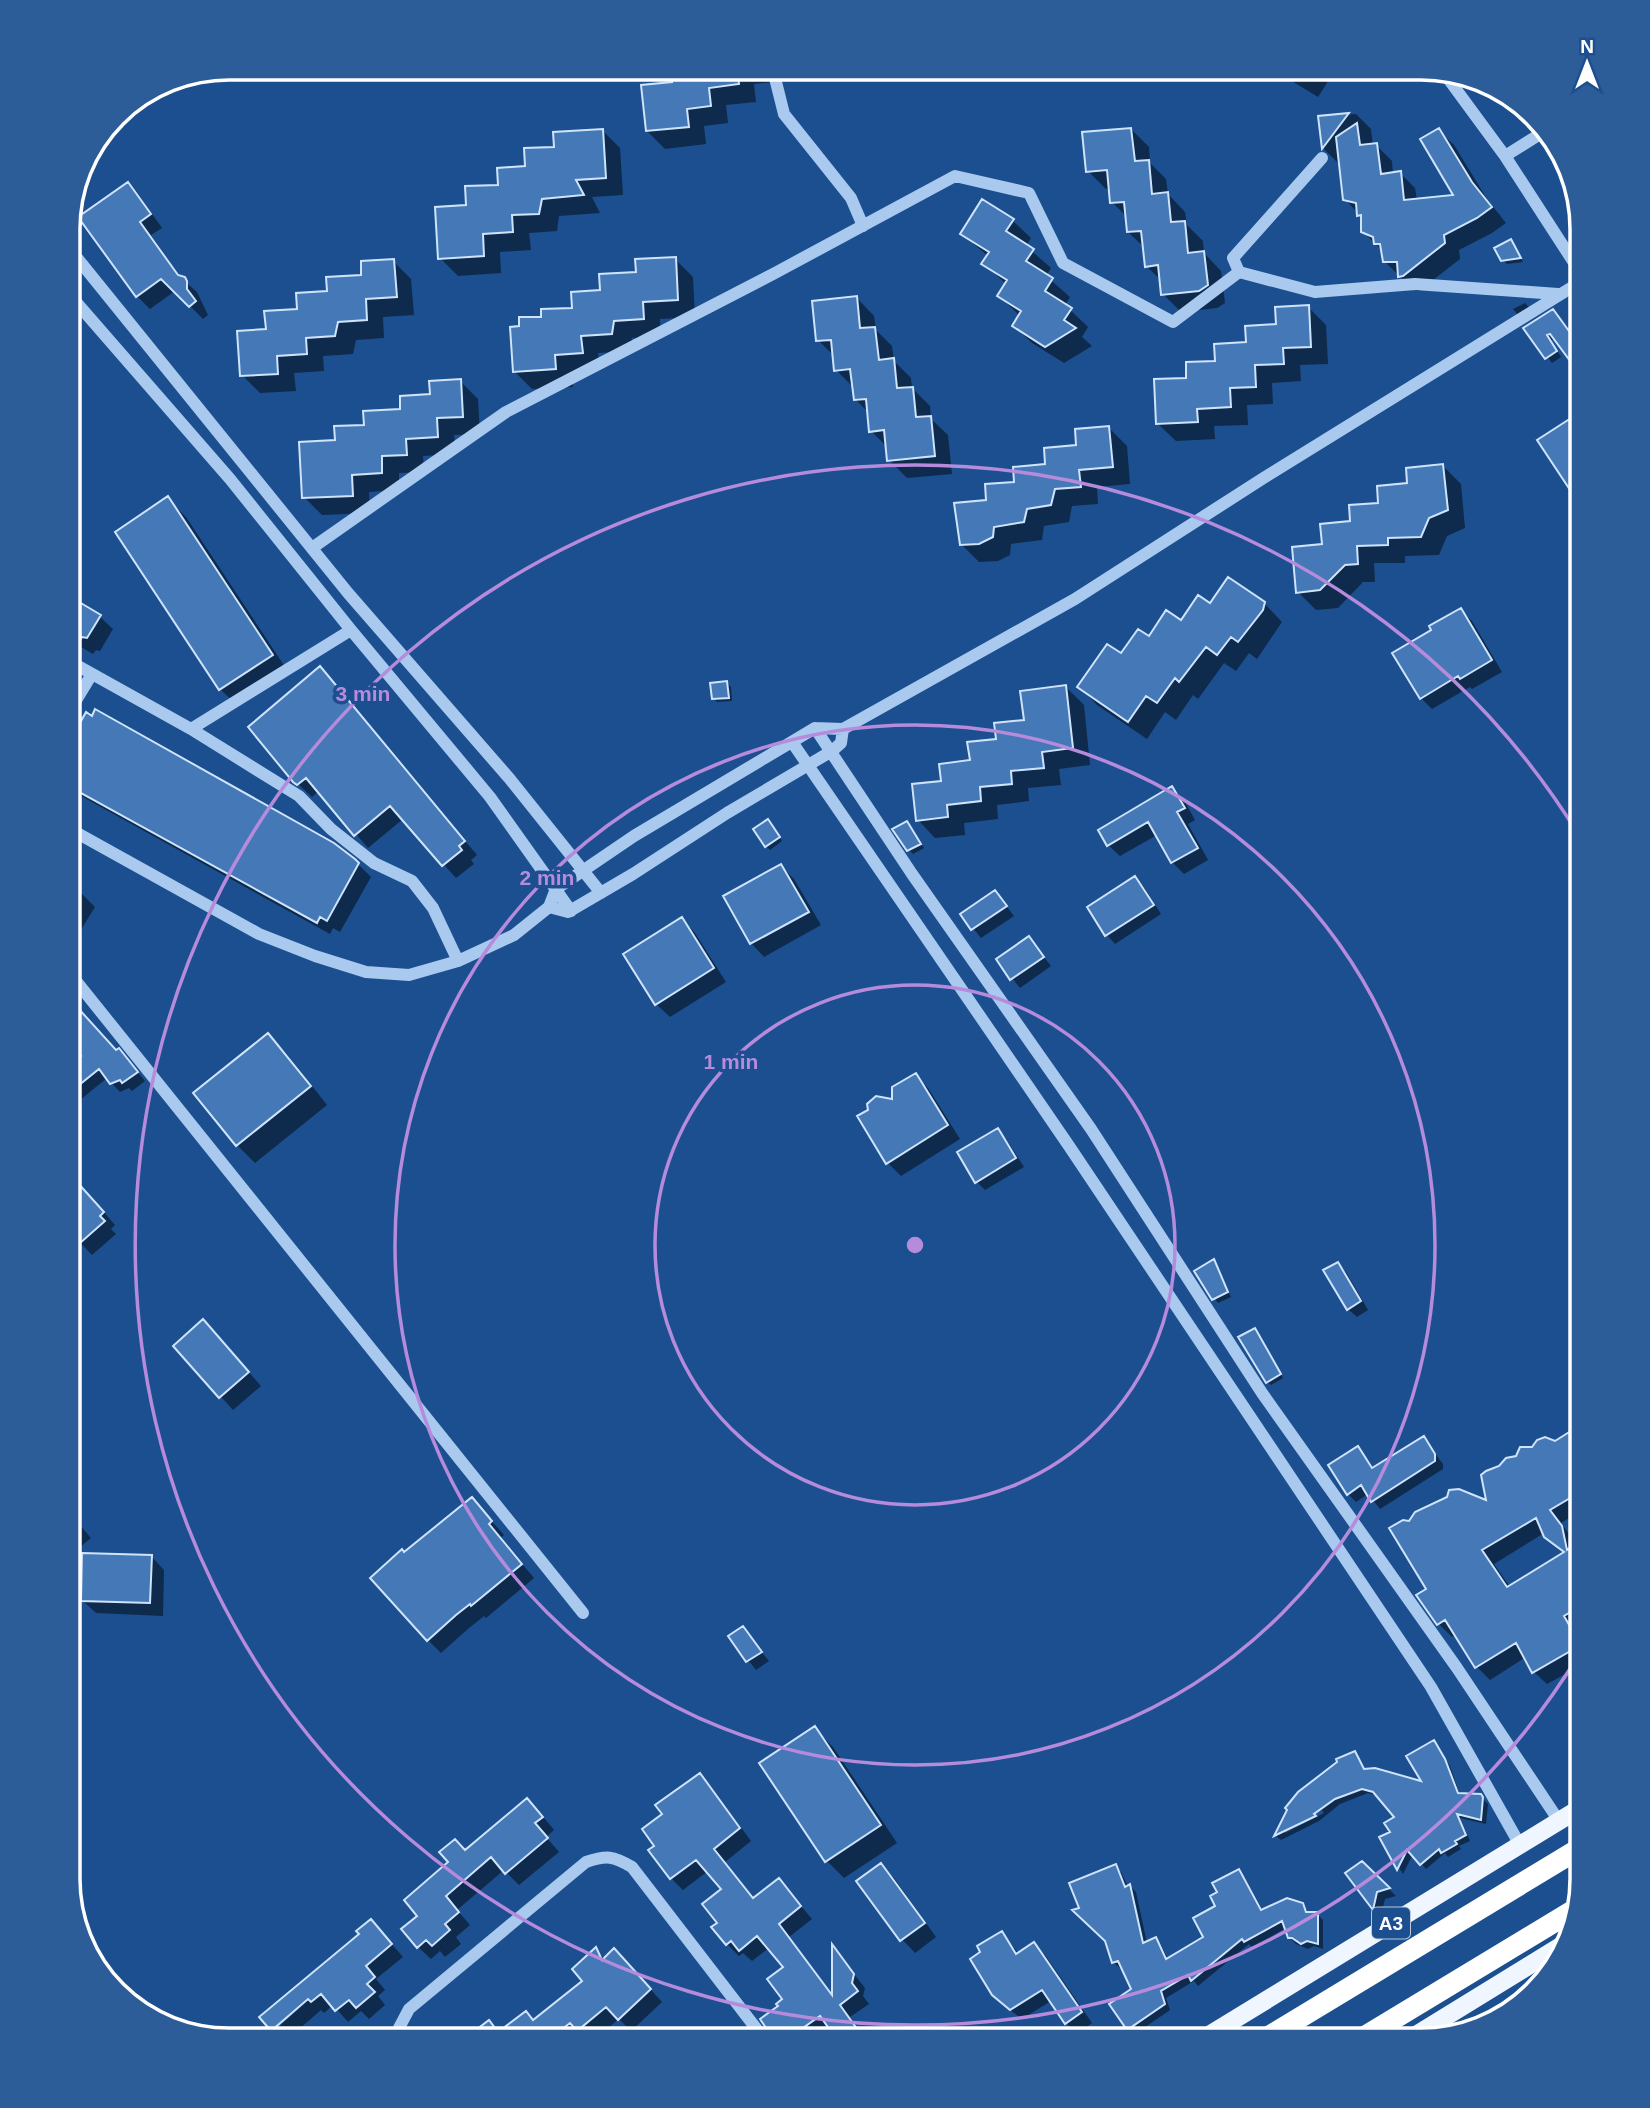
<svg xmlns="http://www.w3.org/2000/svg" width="1650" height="2108" font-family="Arial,sans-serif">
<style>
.shadow{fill:#0007;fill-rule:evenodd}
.building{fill:#4478b7;stroke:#cfe3fa;stroke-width:2;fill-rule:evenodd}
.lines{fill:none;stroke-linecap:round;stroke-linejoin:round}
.minor{stroke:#a9c9ee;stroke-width:12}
.major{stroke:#f0f6ff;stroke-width:18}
.highway{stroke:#fff;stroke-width:21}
.ring{fill:none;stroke:#b68bdc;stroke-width:3.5}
.labels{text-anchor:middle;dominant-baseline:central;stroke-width:7;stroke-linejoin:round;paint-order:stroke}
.shield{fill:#1b4f8f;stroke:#bbcadd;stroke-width:2}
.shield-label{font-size:19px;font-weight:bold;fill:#fff}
.rim{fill:none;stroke:#fff;stroke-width:3.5}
.centre{fill:#b68bdc;stroke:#1b4f8f;stroke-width:3.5}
.ring-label{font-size:21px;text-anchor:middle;font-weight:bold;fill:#b68bdc;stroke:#1b4f8f;stroke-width:7;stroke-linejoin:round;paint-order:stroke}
</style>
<rect width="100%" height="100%" fill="#1b4f8f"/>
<path class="shadow" d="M683 68H790L783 69 784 81 754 84 756 102 726 105 728 123 704 126 706 144 665 149 647 131Z
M1281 69H1330L1334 72 1318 97 1295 83Z
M1380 69H1401L1404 74H1385Z
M1356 114 1371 129 1373 146 1376 145 1392 161 1393 174 1400 173 1415 188 1417 200 1456 196 1438 130 1454 145 1487 199 1506 223 1492 233 1459 250 1460 259 1419 291H1415L1384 261 1383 251 1362 231V218L1345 199 1339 164 1324 149 1320 118Z
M1131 129 1149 147 1150 163 1166 179 1168 194 1185 212 1187 225 1203 241 1204 253 1221 271 1225 303 1217 308 1181 312 1163 294 1162 281 1146 266 1145 248 1128 232 1127 217 1112 202 1111 189H1106L1088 171Z
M602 130 620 148 623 195 592 197 600 213 559 216 557 231 529 233 531 250 500 252 501 273 458 276 440 258 468 206 556 148Z
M128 184 140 197 162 228 151 235 181 278 197 292 208 315 203 319 175 291 150 309 137 296Z
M1013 221 1031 238 1026 246 1051 268 1046 276 1070 297 1065 305 1088 327 1082 337 1092 346 1064 363 1032 343 1014 326 1020 316 999 296 1006 284 984 263 988 256 962 234Z
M1514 245 1523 262 1507 264 1503 260Z
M675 259 693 277 695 317 660 319 661 337 632 338 629 351 598 353 600 370 571 372 573 387 532 389 514 371 543 318 574 309 602 292 637 274Z
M393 261 411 279 414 315 383 317 384 338 356 340 353 354 323 356 324 371 294 373 296 391 260 393 242 375 268 331 329 293Z
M857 298 874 316 876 330 892 346 894 361 911 378 912 388 930 406 931 419 948 435 952 474 907 478 889 460 888 448 871 431 869 413 855 399 854 388 836 370 835 357 818 340Z
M1525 303 1530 308 1519 316 1513 309Z
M1308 307 1326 325 1328 364 1300 365 1301 381 1272 383 1273 404 1247 405 1248 425 1214 426 1215 439 1176 441 1158 424 1188 380Z
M1553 311 1582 350V382L1570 358 1555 338 1551 341 1561 357 1552 363 1526 328Z
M460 381 478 399 480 434 454 435 456 454 423 456 424 472 399 473V490L369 492 370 513 322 515 304 497 337 441Z
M1109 428 1127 446 1130 484 1097 487 1098 504 1072 506 1069 522 1044 526 1042 540 1011 544 1010 555 998 561 979 562 961 544 988 502Z
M1443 466 1461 484 1465 528 1447 536 1439 555 1405 556V563H1374L1375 582H1363L1338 608 1316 610 1298 592 1324 545 1352 523 1409 484Z
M168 499 186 517 289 673 238 706 220 689Z
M69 598 99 616 113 629 100 651 96 650 93 654 69 640Z
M1264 603 1282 622 1257 659 1249 653 1236 671 1224 663 1198 699 1193 695 1176 720 1165 712 1147 739 1097 705 1080 687 1121 655 1211 605Z
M1460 610 1472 621 1502 672 1472 689 1470 687 1432 709 1421 698 1433 631Z
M320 668 477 855 471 860 474 864 456 878 403 819 368 848 319 791 312 797 295 781Z
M727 683 731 687 732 701 717 702 713 698Z
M1066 687 1084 705 1090 765 1059 769 1061 785 1028 788 1029 801 997 805 998 819 964 823 965 835 935 838 918 820 943 783Z
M78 734 354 860 371 877 340 932 333 928 330 934 72 791 68 788 69 749Z
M1172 788 1184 800 1195 820 1188 824 1208 860 1184 874 1172 862 1157 835 1120 856 1108 845Z
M907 823 924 848 913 854 909 850Z
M771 825 782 841 770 850 766 846Z
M781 866 794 879 821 925 764 957 751 943 725 897Z
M1135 878 1144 887 1161 914 1115 944 1107 935 1089 908Z
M68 886 82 894 95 907 74 941 68 937Z
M995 892 1014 916 981 938 962 914Z
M682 919 695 933 726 982 670 1017 656 1004Z
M1029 938 1051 966 1020 988 998 960Z
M268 1035 286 1053 327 1105 255 1163 237 1145Z
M116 1052 127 1059 145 1081 132 1091 129 1088 120 1092 107 1078 69 1109 68 1069Z
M915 1075 928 1088 960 1139 901 1176 887 1162 894 1101Z
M997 1130 1006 1139 1024 1167 985 1190 977 1182Z
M68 1166 72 1170 70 1173 115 1225 111 1229 116 1234 92 1255 68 1230Z
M1213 1261 1231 1297 1218 1303 1196 1271Z
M1338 1264 1346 1272 1368 1310 1357 1317 1348 1309Z
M1258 1334 1283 1378 1271 1385 1267 1382Z
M216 1335 261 1386 233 1410 175 1346Z
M1582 1426V1510L1561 1523 1574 1541 1575 1547 1582 1543V1626L1576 1630 1582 1641V1665L1547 1684 1534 1672 1526 1657 1490 1680 1477 1667 1456 1634 1452 1637 1439 1624 1419 1596 1428 1589 1410 1523 1489 1503 1518 1458 1533 1449 1556 1443ZM1544 1533 1565 1554 1510 1587 1494 1564Z
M1423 1438 1443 1464V1469L1380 1509 1368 1494 1356 1502 1348 1494 1357 1448 1374 1469Z
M472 1499 504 1535 500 1538 534 1578 486 1618 484 1616 469 1628 441 1653 428 1640 404 1554Z
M68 1511 91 1538 68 1557Z
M151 1556 164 1570 163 1616 96 1613 82 1600Z
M742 1628 769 1661 756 1670 730 1637Z
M815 1729 833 1747 897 1843 844 1878 826 1860Z
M1434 1742 1450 1766 1460 1795 1480 1796 1488 1804 1486 1824 1460 1818 1470 1841 1459 1846 1461 1849 1448 1857 1445 1853 1426 1869 1413 1854 1403 1874 1381 1838 1392 1832 1396 1818 1379 1796 1368 1793 1340 1804 1319 1821 1281 1840 1276 1836 1290 1810 1354 1753 1366 1771 1425 1784ZM1322 1810 1324 1813 1285 1833V1829Z
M700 1775 711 1787 751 1841 725 1862 755 1899 779 1880 812 1919 789 1937 833 1996V1948L865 1988 863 1996 869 2004 850 2017 866 2040H839L831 2028 815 2040H774L780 2007 785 2000V1967L769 1948 752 1961 743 1953 739 1956 727 1944 719 1923 723 1889 708 1871 683 1890 671 1878 657 1846 664 1814Z
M540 1813 554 1830 546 1837 559 1852 519 1885 504 1870 457 1910 470 1925 456 1937 461 1944 445 1957 440 1951 431 1959 418 1947 419 1916Z
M1362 1863 1396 1896 1385 1899 1381 1916 1348 1873Z
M880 1865 894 1878 936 1937 915 1953 902 1939Z
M1115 1866 1121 1872 1128 1887 1130 1886 1136 1892 1147 1943 1155 1939 1161 1945 1168 1959 1206 1938 1220 1893 1239 1872 1245 1878 1263 1911 1302 1905 1310 1914H1317L1323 1920V1949L1314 1946 1308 1949 1296 1944 1289 1937 1286 1928 1252 1947 1249 1944 1198 1986 1194 1981 1166 1998 1170 2010 1135 2034 1129 2028 1134 1989 1123 1967 1120 1968 1113 1962 1107 1940 1081 1909Z
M382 1933 403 1957 376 1979 385 1990 378 1996 385 2005 369 2019 361 2011 348 2022 333 2005 324 2013 321 2010 290 2037 293 2040H280L281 2039 274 2031Z
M1002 1933 1019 1954 1034 1944 1045 1955 1092 2023 1077 2034 1066 2023 1051 2001 1022 2019 1005 2006Z
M596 1950 605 1959 627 1963 662 2002 631 2031 619 2019 593 2040H588L583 2035 576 2040H477L488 2022 500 2033 534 2022 585 1981Z
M677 2028 689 2040H663Z
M719 2028 731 2040H703Z
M900 2035 905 2040H893Z"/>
<path class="building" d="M670 68H737L739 84 709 88 711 106 687 109 689 127 646 131 641 85 672 82Z
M1349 113 1322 149 1318 116Z
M1357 123 1360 145 1377 143 1381 174 1401 171 1404 200 1453 195 1420 139 1439 128 1472 182 1492 207 1477 218 1444 235 1445 243 1403 276 1398 277 1397 262H1383L1380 244H1374L1373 237 1361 232V215L1357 216 1356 203 1343 200 1336 137Z
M1131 128 1135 161 1149 160 1152 194 1168 192 1171 222 1185 221 1188 253 1204 251 1208 285 1199 291 1161 295 1158 265 1145 267 1141 231 1127 232 1124 202 1110 203 1107 170 1086 172 1082 132Z
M603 129 606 178 576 180 584 195 542 199 539 214 512 215 513 232 483 234 484 256 438 259 435 207 466 205 465 186 498 185 497 168 525 166 524 148 554 147 553 132Z
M128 182 151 214 140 222 178 275 185 277 187 281V289L196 301 189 307 161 279 136 297 78 217Z
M982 199 1014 219 1006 231 1034 249 1026 261 1053 278 1045 291 1072 308 1064 320 1076 328 1045 347 1012 326 1021 311 997 296 1007 280 981 264 989 252 960 234Z
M1511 239 1521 258 1501 261 1494 248Z
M676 257 678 300 643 302 644 319 614 321 612 334 581 336 583 353 555 355 556 369 513 372 510 327 519 326V317H541V309L572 308 571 292 600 290 599 274 636 272 635 259Z
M394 259 397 297 366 299 367 320 338 322 335 336 306 338 307 354 277 356 278 374 240 376 237 331 266 329 264 311 297 309 296 293 327 291 326 277 361 275V261Z
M857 296 860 328 875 327 879 360 894 358 897 388 913 387 916 417 931 416 935 456 887 461 884 430 869 432 866 399 854 400 850 369 834 371 831 340 816 341 812 301Z
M1309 305 1311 347 1283 348 1284 364 1255 365 1256 387 1230 388 1231 407 1197 409 1198 422 1156 424 1154 379 1186 378V362L1215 361 1214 344 1246 342 1245 326 1276 324 1275 307Z
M1553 309 1582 349V377L1550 334 1547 335 1557 351 1545 359 1523 328Z
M461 379 463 417 437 418 438 437 406 439 407 455 382 456V473L352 475 353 496 302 498 299 442 335 440 334 426 364 425 363 411 400 409V396L430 394 429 381Z
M1582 411V508L1537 440Z
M1109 426 1113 467 1079 470 1081 487 1055 489 1051 505 1027 509 1024 522 994 527 993 537 979 544 960 545 954 503 986 500 985 484 1014 482 1013 467 1045 464 1044 448 1076 445 1075 429Z
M1443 464 1448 510 1429 518 1421 537 1388 538V545L1357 546 1358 564 1345 565 1320 590 1296 593 1292 547 1322 544 1320 524 1350 521 1349 505 1378 503 1377 486 1407 483 1406 468Z
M168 496 273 655 219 690 115 532Z
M1228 577 1265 602 1263 610 1238 642 1231 637 1217 655 1206 647 1179 682 1175 678 1157 703 1146 696 1128 722 1077 687 1107 644 1121 653 1138 629 1149 636 1166 610 1181 620 1198 595 1210 603Z
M69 596 101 615 87 638 82 637 72 653 69 652Z
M1461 608 1492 660 1460 679 1458 676 1420 699 1392 653 1431 630 1429 626Z
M320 666 465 841 459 846 462 850 442 866 390 806 354 836 306 778 297 785 293 782 248 727Z
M727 681 729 698 712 699 710 683Z
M1066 685 1073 748 1042 752 1044 768 1011 771 1012 784 980 787 981 801 947 805 948 817 916 821 912 784 941 781 939 764 970 760 967 742 996 739 994 723 1024 720 1020 691Z
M95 709 334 843 355 859 359 863 327 921 320 917 317 923 68 786 69 743 86 712 92 716Z
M1172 786 1185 808 1177 812 1198 848 1171 863 1148 822 1107 846 1098 830Z
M768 819 780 837 765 847 753 829Z
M907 821 921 844 907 851 892 829Z
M781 864 809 912 750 944 723 896Z
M1135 876 1154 905 1105 936 1087 907Z
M995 890 1007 906 971 930 960 914Z
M682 917 714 968 655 1005 623 954Z
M1029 936 1044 957 1010 980 996 959Z
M68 997 116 1050 119 1048 138 1072 122 1083 120 1080 110 1084 99 1069 68 1094V1067L81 1056 68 1041Z
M268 1033 311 1086 236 1146 193 1093Z
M916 1073 948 1125 886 1164 857 1116 868 1110 867 1104 876 1096 892 1099V1087Z
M998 1128 1016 1158 975 1183 957 1152Z
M68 1172 104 1212 100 1216 105 1221 79 1244 68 1233Z
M1214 1259 1228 1292 1212 1300 1194 1271Z
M1338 1262 1361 1301 1347 1310 1323 1270Z
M203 1319 249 1372 219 1398 173 1346Z
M1255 1328 1281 1374 1266 1383 1238 1337Z
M1582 1424V1491L1550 1510 1562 1526 1567 1550 1582 1541V1605L1564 1616 1581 1645 1532 1673 1516 1643 1475 1668 1445 1620 1437 1625 1416 1595 1426 1589 1389 1528 1403 1520 1409 1521 1415 1512 1447 1497 1449 1490 1459 1489 1486 1500 1481 1475 1486 1471 1499 1466 1506 1458 1516 1456 1520 1447H1532L1537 1440 1545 1437 1555 1441ZM1536 1518 1544 1537 1564 1552 1507 1587 1482 1550Z
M1424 1436 1435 1454V1461L1371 1502 1361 1485 1347 1495 1328 1465 1358 1446 1372 1468Z
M472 1497 492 1521 489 1524 522 1564 471 1606 470 1604 456 1615 427 1641 370 1578 402 1549 404 1552Z
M82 1553 152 1555 150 1603 81 1601Z
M743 1626 762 1652 746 1662 728 1636Z
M815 1726 881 1825 825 1862 759 1763Z
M1434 1740 1445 1759 1458 1793 1481 1794 1483 1797 1481 1820 1457 1814 1466 1835 1455 1841 1457 1844 1441 1853 1439 1849 1420 1865 1407 1850 1397 1870 1379 1837 1390 1832 1384 1823 1394 1817 1373 1792 1362 1789 1335 1799 1314 1814 1316 1816 1274 1836 1287 1810 1285 1808 1298 1792 1337 1762 1336 1759 1355 1751 1364 1769 1375 1768 1421 1781 1406 1756Z
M700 1773 740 1828 714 1849 753 1898 779 1878 801 1906 779 1924 832 1995V1944L854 1974 852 1983 858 1991 840 2005 865 2040H837L820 2016 786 2040H774L760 2019 778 2006 776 2004 782 1999 767 1979 783 1967 757 1936 739 1951 731 1941 726 1945 711 1927 717 1923 702 1904 721 1889 696 1860 670 1879 648 1850 654 1846 642 1829 662 1814 655 1805Z
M527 1798 543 1817 535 1823 548 1838 505 1874 491 1857 446 1896 459 1912 445 1924 450 1930 432 1946 426 1940 417 1948 401 1929 417 1916 404 1900 448 1862 439 1852 455 1839 465 1850Z
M1362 1861 1390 1888 1377 1892 1373 1910 1345 1873Z
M881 1863 925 1923 900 1941 856 1881Z
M1116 1864 1125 1887 1130 1884 1143 1943 1156 1937 1166 1959 1203 1937 1193 1918 1215 1906 1210 1896 1217 1892 1212 1883 1239 1869 1261 1910 1287 1898 1303 1903 1306 1912H1318V1944L1307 1941 1301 1944 1292 1938H1288L1282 1921 1244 1942 1242 1939 1191 1981 1188 1975 1161 1991 1165 2004 1127 2030 1109 2004 1131 1989 1118 1961 1112 1963 1105 1941 1072 1910 1079 1908 1069 1883Z
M371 1919 392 1944 366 1966 375 1977 367 1984 375 1992 356 2008 349 2000 335 2011 321 1994 311 2002 308 1999 271 2031 259 2017 359 1934 356 1931Z
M1002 1931 1016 1954 1034 1942 1082 2012 1065 2024 1042 1990 1010 2010 992 1995 970 1959 980 1952 977 1946Z
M596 1947 602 1960 614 1948 651 1989 618 2020 606 2007 577 2031 570 2023 548 2040H463L489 2020 498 2032 526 2011 533 2020 582 1981 572 1969Z"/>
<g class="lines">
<path class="minor" d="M776 70 774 74 784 114 851 198 863 226
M1444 73 1505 156 1582 275
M1505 156 1545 131
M69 248 348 593 509 778 601 893
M1239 272 1233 258 1322 158
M69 294 230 479 351 630 490 797 571 911
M312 548 506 412 775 273 955 176 1029 193 1063 263 1173 322 1239 272 1315 292 1415 284 1558 294
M69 661 191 729 299 796 331 829 374 863 412 881 433 908 458 961
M69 712 92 674
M815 728 912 874 1091 1129 1262 1393 1457 1668 1559 1821
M191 729 351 630
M792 742 1069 1146 1431 1687 1520 1845
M68 828 259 934 315 956 366 972 409 975 458 961 514 935 549 907 556 889 634 836 815 728 843 729 1075 599 1262 479 1582 281
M549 907 568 912 633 874 727 813 832 751 841 743 843 729
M68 971 583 1613
M401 2040 399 2028 409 2009 586 1862C607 1855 613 1856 632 1867L765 2040"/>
<path class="major" d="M1201 2040 1582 1807
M1408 2040 1564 1944"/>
<path class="highway" d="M1263 2040 1582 1847
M1359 2040 1574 1910"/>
</g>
<g class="ring">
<circle cx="915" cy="1245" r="260"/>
<circle cx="915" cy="1245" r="520"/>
<path d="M1580 1653A780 780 0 1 1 1580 837"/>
</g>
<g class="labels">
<rect class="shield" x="1372" y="1907.5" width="38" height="31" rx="5"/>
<g class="shield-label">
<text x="1391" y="1923">A3</text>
</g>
</g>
<path d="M0 0H1650V2108H0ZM229 80H1421A149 149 0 0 1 1570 229V1879A149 149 0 0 1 1421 2028H229A149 149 0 0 1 80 1879V229A149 149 0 0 1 229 80Z" fill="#2d5d98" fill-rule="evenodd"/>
<path class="rim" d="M229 80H1421A149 149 0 0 1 1570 229V1879A149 149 0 0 1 1421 2028H229A149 149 0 0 1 80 1879V229A149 149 0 0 1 229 80Z"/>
<circle cx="915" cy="1245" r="10" class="centre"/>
<g class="ring-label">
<text x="363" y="701">3 min</text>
<text x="547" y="885">2 min</text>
<text x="731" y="1069">1 min</text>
</g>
<g transform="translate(1587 63)" stroke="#1b4f8f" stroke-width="5" paint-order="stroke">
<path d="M0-5L12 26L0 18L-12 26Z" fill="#ffffff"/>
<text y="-10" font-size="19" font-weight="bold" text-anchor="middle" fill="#ffffff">N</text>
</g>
</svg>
